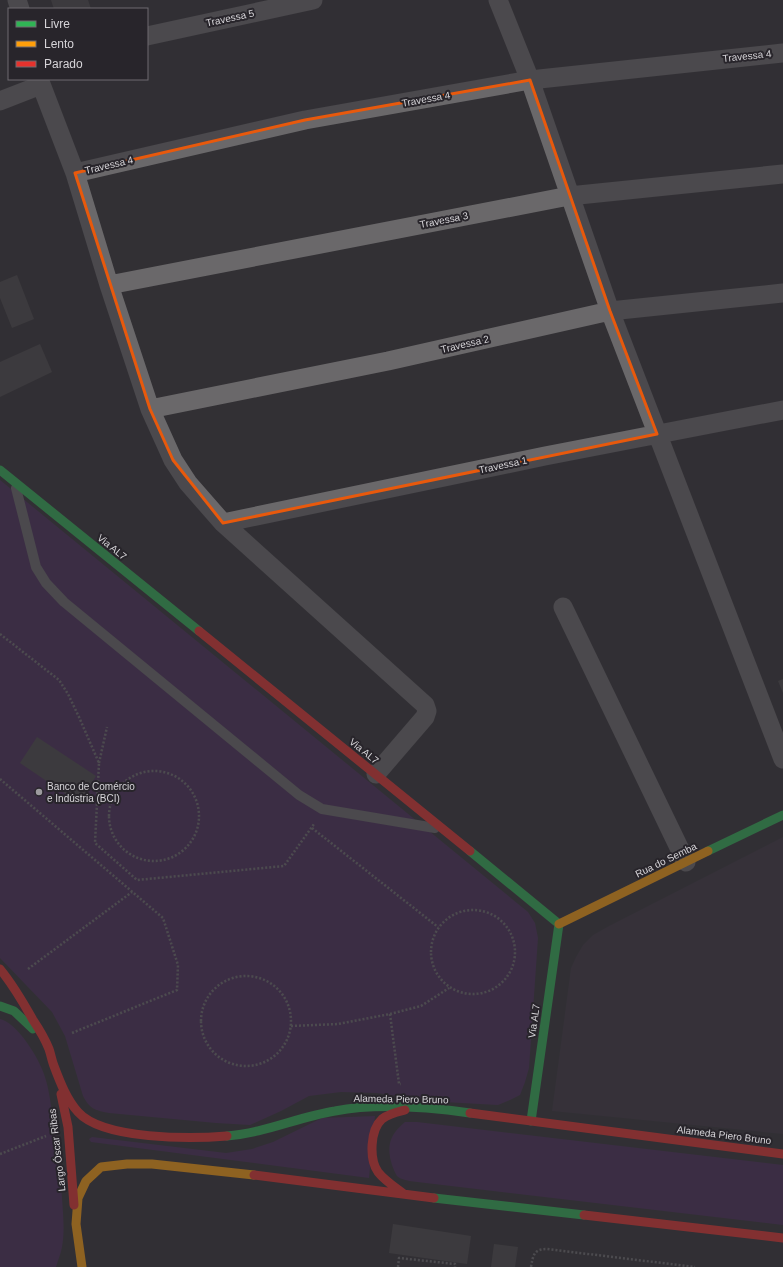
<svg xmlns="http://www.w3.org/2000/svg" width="783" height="1267" font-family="Arial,sans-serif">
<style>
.built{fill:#3c343f}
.green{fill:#482c57}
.building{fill:#4a4849}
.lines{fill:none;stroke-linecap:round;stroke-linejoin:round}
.path{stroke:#6e6d6f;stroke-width:2.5;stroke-dasharray:2 2;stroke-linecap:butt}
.lane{stroke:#6a686a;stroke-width:10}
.street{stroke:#6a686a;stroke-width:19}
.fast{stroke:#30b455;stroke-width:9}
.slow{stroke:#ff9f0a;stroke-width:9}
.jam{stroke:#e5322d;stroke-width:9}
.marked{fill:none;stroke:#e8590c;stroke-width:3;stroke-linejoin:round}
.poi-dot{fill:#9d9b9f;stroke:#28252b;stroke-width:1.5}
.labels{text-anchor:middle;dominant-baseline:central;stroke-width:4;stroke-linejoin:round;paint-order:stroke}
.street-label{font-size:10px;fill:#d6d4d8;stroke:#28252b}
.poi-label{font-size:10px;fill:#d6d4d8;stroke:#28252b;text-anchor:start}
</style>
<rect width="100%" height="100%" fill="#323034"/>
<path class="built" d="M783 837V1134L552 1111 571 968 576 957 583 945 593 935 609 926Z"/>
<path class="green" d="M0 480 528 912 535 923 538 938 529 1068 525 1082 520 1095 510 1100 498 1105 444 1102 376 1093 341 1092 309 1096 281 1111 250 1125 216 1123 109 1113C94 1110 90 1109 83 1096L65 1036 52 1012 0 958Z
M0 1019C16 1022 36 1054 42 1069 48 1083 50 1098 52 1113 57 1141 60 1170 62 1198 63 1214 65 1231 62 1247 61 1253 58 1260 56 1267H0Z
M375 1116 369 1178 91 1142 89 1139 92 1137 226 1153 252 1149 273 1142 322 1118Z
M405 1122H417L783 1165V1225L409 1181C406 1180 400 1179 397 1176 395 1173 393 1168 392 1165 386 1146 390 1134 405 1122Z"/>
<path class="building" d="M51 0H88L91 9H54Z
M17 275 34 319 12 328 0 298V282Z
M40 344 52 372 0 397V362Z
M783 679V693L778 681Z
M37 737 96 776 79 803 20 763Z
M393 1224 471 1236 467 1264 389 1253Z
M494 1244 518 1247 515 1267H491Z"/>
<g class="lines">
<path class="path" d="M0 634 59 680 68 694 79 717 99 763 95 843 137 880 284 866 314 824
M99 763 107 727
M109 816a45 45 0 1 1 90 0a45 45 0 1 1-90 0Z
M0 779 163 918 178 965 177 990 72 1033
M312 828 438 927
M431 952a42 42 0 1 1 84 0a42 42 0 1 1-84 0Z
M28 969 132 892
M201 1021a45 45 0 1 1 90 0a45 45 0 1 1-90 0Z
M390 1014 399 1084H401
M291 1026 338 1024 390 1014 421 1006 449 988
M0 1154 46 1136
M398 1267 399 1258 455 1264V1267
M531 1267C533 1255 534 1249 547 1249L695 1267"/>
<path class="lane" d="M16 488 36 567 46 583 64 602 299 795 322 809 435 828"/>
<path class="street" d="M17 0 20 9
M498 0 530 80 610 311 783 759
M147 36 313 0
M39 79 75 173 109 285 150 409 173 460 188 483 223 523 425 705 427 711 425 717 376 774
M0 101 41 85
M75 173 305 120 530 80 783 53
M109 285 569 196 783 174
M150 409 388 361 610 311 783 293
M223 523 545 456 783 410
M563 607 686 862"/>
<path class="fast" d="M0 470 199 631
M470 851 559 924
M708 851 783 815
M0 1006 14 1011 33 1029
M531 1121 559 924
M227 1136C265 1133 298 1117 335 1111 377 1103 427 1107 470 1113
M434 1198 584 1215"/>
<path class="slow" d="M559 924 708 851
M82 1267 76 1224 78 1198 86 1181 101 1167 127 1164H152L254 1175"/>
<path class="jam" d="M199 631 470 851
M0 969C13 985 23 1002 33 1020 39 1029 45 1039 49 1049 51 1055 52 1061 54 1066 60 1082 67 1100 78 1112 103 1140 192 1139 227 1136
M61 1094 68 1127 74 1205
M470 1113 783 1154
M254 1175 434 1198
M404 1194C395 1187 385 1181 378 1172 369 1159 370 1130 382 1119 388 1114 397 1112 405 1110
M584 1215 783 1238"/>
</g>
<path d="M0 0H783V1267H0ZM530 80 610 311 657 434 223 523 173 460 150 409 75 173 305 120Z" fill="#323034" fill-opacity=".55" fill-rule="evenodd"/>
<path class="marked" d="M530 80 610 311 657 434 223 523 173 460 150 409 75 173 305 120Z"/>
<circle class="poi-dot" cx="39" cy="792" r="4"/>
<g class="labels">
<g class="street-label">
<text transform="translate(230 18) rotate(-12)">Travessa 5</text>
<text transform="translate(747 56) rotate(-6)">Travessa 4</text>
<text transform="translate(426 99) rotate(-10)">Travessa 4</text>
<text transform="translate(109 165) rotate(-13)">Travessa 4</text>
<text transform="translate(444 220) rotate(-11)">Travessa 3</text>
<text transform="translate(465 344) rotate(-13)">Travessa 2</text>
<text transform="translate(503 465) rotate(-12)">Travessa 1</text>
<text transform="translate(112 547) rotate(39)">Via AL7</text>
<text transform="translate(364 751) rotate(39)">Via AL7</text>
<text transform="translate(666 860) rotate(-26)">Rua do Semba</text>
<text transform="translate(534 1021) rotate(-82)">Via AL7</text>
<text transform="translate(401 1099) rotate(1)">Alameda Piero Bruno</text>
<text transform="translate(724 1135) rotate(7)">Alameda Piero Bruno</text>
<text transform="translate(57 1150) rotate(-97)">Largo Óscar Ribas</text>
</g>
<g class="poi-label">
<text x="47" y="786">Banco de Comércio<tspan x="47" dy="12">e Indústria (BCI)</tspan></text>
</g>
</g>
<rect x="8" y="8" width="140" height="72" fill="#28252b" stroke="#6e6b70"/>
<rect x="16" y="21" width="20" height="6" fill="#30b455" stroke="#6e6b70"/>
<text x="44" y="28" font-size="12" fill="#d6d4d8">Livre</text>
<rect x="16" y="41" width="20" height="6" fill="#ff9f0a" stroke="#6e6b70"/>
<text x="44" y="48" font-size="12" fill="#d6d4d8">Lento</text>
<rect x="16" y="61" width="20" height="6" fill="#e5322d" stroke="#6e6b70"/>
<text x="44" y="68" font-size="12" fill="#d6d4d8">Parado</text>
</svg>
